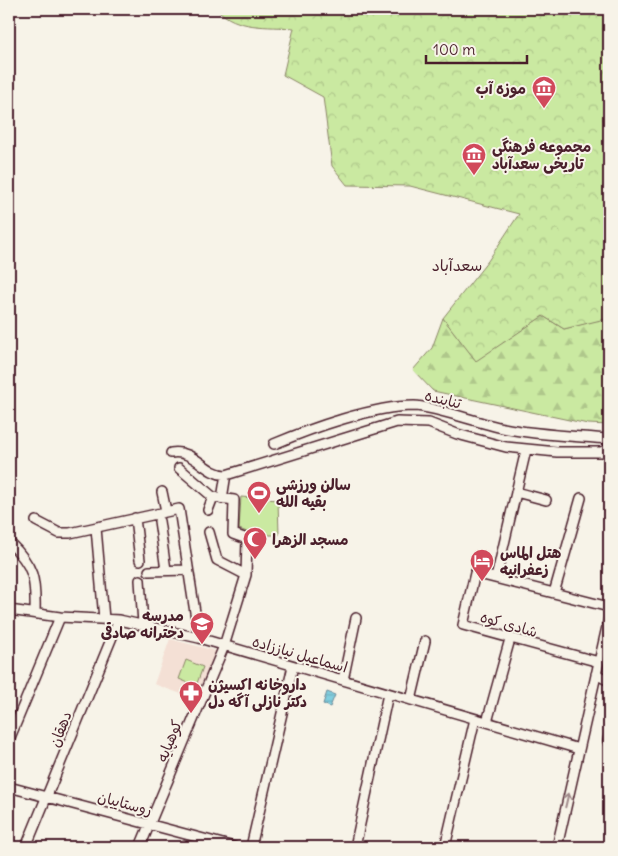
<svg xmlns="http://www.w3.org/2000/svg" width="618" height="856" font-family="Delius,'Playpen Sans Arabic',sans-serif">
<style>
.built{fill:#f4e0d5}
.green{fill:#cae9a1;stroke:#8a8466}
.forest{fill:url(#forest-firs);stroke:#8a8466}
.park{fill:url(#park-crowns);stroke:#8a8466}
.water{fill:url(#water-rules);stroke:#6b8897}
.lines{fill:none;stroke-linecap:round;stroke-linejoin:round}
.minor-casing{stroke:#4a1f2b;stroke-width:12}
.minor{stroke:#f7f3e8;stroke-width:9}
.oneway{stroke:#a0898a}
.labels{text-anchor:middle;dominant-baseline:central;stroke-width:4;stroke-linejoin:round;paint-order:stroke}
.poi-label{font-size:15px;font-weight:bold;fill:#4a1f2b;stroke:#f7f3e8;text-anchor:start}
.street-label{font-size:15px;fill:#4a1f2b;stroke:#f7f3e8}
.neighbourhood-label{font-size:16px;fill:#4a1f2b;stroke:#f7f3e8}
</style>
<defs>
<pattern id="forest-firs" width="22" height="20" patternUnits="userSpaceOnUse" patternTransform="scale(1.25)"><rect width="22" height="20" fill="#cae9a1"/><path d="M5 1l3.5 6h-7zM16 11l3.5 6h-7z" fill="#afc78b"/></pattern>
<pattern id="park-crowns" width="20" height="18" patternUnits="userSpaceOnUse" patternTransform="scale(1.25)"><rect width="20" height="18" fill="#cae9a1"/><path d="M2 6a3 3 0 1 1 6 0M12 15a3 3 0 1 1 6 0" fill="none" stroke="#afc78b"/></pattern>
<pattern id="water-rules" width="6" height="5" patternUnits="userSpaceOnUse" patternTransform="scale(1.25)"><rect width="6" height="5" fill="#81cedf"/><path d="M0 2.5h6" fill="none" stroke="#71b0c0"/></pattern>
</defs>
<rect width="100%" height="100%" fill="#f7f3e8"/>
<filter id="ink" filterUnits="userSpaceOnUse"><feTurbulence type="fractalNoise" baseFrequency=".02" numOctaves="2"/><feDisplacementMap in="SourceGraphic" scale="10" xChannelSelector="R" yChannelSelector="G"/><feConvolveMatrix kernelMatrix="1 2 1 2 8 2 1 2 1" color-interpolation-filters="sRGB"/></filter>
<g filter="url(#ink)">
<path class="built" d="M170 639 216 651 195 699 154 684Z"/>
<path class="green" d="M241 497 278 500 279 535H255L239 529Z
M186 660 203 667 196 686 179 679Z"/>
<path class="forest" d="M543 316 564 329 609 317V425L588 424 433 391 413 370 432 348 443 318 476 360Z"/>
<path class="park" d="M217 9H609V318L564 329 543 316 476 361 443 318 488 261 519 214 410 186 347 185 332 166 323 97 283 75 294 28C268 26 236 30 217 9Z"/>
<path class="water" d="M327 692 335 695 330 707 323 704Z"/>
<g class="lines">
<defs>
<path id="minor" d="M274 444C312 428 373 406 414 406 438 407 477 423 503 428 537 435 574 436 609 439
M171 453C195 449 204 474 226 475L397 422 429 423 457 434 506 447 557 452H601L609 449
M162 492 166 511
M516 492 546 500
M222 499 225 480
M208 510 213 497
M135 518 140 560
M36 521 59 533H70L179 509 199 638
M159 521 166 570
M96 528 104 619
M209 532 217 560 246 575
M9 542C34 566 36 579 35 613
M149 571 188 570
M496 578 526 450
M140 580 143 624
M554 593 581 498
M9 610 60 617 119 620 199 638 579 749
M599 662 463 625 475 573 609 607
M596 674 609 681
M343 680 356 618
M411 700 425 641
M487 722 510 639
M9 740 60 617
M608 741 609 736
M9 787 234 847
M26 847 119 620
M140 847 224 646 246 575 247 539 233 534 234 500 213 497 179 468
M251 847 293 666
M355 847 388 694
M445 847 475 719
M557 847 609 618"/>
</defs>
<use href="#minor" class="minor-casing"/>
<use href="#minor" class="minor"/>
</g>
<defs><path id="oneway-shaft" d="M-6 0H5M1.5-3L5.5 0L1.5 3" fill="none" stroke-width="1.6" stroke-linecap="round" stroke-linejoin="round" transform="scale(1.25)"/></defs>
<use class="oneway" href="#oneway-shaft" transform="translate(567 800) rotate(-77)"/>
</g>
<defs>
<symbol id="museum-pin" viewBox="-11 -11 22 30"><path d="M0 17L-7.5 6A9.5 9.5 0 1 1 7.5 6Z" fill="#d1495b" stroke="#f7f3e8"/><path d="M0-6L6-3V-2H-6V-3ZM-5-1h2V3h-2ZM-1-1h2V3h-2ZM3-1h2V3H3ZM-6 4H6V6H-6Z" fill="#fff"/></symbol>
<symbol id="stadium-pin" viewBox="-11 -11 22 30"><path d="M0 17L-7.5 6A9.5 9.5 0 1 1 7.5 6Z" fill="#d1495b" stroke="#f7f3e8"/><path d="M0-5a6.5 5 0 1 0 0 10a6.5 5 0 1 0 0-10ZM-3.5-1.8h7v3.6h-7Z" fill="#fff"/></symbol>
<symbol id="mosque-pin" viewBox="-11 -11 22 30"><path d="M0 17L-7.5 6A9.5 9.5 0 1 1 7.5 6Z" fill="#d1495b" stroke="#f7f3e8"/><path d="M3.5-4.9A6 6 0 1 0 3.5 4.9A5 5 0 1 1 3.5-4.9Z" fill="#fff"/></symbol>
<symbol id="hotel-pin" viewBox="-11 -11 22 30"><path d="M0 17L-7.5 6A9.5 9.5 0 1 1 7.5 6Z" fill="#d1495b" stroke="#f7f3e8"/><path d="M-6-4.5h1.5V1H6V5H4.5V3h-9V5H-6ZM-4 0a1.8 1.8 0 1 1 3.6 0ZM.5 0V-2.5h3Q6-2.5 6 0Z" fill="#fff"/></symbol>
<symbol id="school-pin" viewBox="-11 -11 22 30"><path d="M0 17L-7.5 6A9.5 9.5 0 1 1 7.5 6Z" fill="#d1495b" stroke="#f7f3e8"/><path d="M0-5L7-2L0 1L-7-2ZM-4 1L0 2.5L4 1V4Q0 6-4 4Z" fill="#fff"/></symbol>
<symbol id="pharmacy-pin" viewBox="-11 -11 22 30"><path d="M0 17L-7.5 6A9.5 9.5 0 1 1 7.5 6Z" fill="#d1495b" stroke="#f7f3e8"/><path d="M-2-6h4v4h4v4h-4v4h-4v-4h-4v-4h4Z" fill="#fff"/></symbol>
</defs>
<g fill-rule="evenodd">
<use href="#museum-pin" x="530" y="74" width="28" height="38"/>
<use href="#museum-pin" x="460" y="141" width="28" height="38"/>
<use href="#stadium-pin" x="245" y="479" width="28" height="38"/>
<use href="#mosque-pin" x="241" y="525" width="28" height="38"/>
<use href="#hotel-pin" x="468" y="547" width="28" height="38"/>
<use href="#school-pin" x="188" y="610" width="28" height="38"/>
<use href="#pharmacy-pin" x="177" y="679" width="28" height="38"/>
</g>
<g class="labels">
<g class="poi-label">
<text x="526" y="88" text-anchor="end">موزه آب</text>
<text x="492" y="146">مجموعه فرهنگی<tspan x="492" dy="17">تاریخی سعدآباد</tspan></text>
<text x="276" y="484">سالن ورزشی<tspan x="276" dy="17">بقیه الله</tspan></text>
<text x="272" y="539">مسجد الزهرا</text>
<text x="500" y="552">هتل الماس<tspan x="500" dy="17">زعفرانیه</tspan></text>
<text x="184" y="615" text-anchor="end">مدرسه<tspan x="184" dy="17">دخترانه صادقی</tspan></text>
<text x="208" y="684">داروخانه اکسیژن<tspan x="208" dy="17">دکتر نازلی آگه دل</tspan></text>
</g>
<g class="street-label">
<text transform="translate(443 399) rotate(14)">تنابنده</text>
<text transform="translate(509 624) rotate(16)">شادی کوه</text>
<text transform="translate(300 654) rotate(16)">اسماعیل نیاززاده</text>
<text transform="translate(60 729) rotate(-69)">دهقان</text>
<text transform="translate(169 741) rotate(-68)">کوهپایه</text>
<text transform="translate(125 803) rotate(15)">روستاییان</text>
</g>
<g class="neighbourhood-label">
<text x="457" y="265">سعدآباد</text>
</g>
</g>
<rect width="618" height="856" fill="none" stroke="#f7f3e8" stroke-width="30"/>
<rect x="15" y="15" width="588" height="826" fill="none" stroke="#4a1f2b" stroke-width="2" filter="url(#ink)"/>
<path d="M426 55v8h101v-8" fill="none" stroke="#4a1f2b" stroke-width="2.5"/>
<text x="433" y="55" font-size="15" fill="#4a1f2b" stroke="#f7f3e8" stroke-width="4" paint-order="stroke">100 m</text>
</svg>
